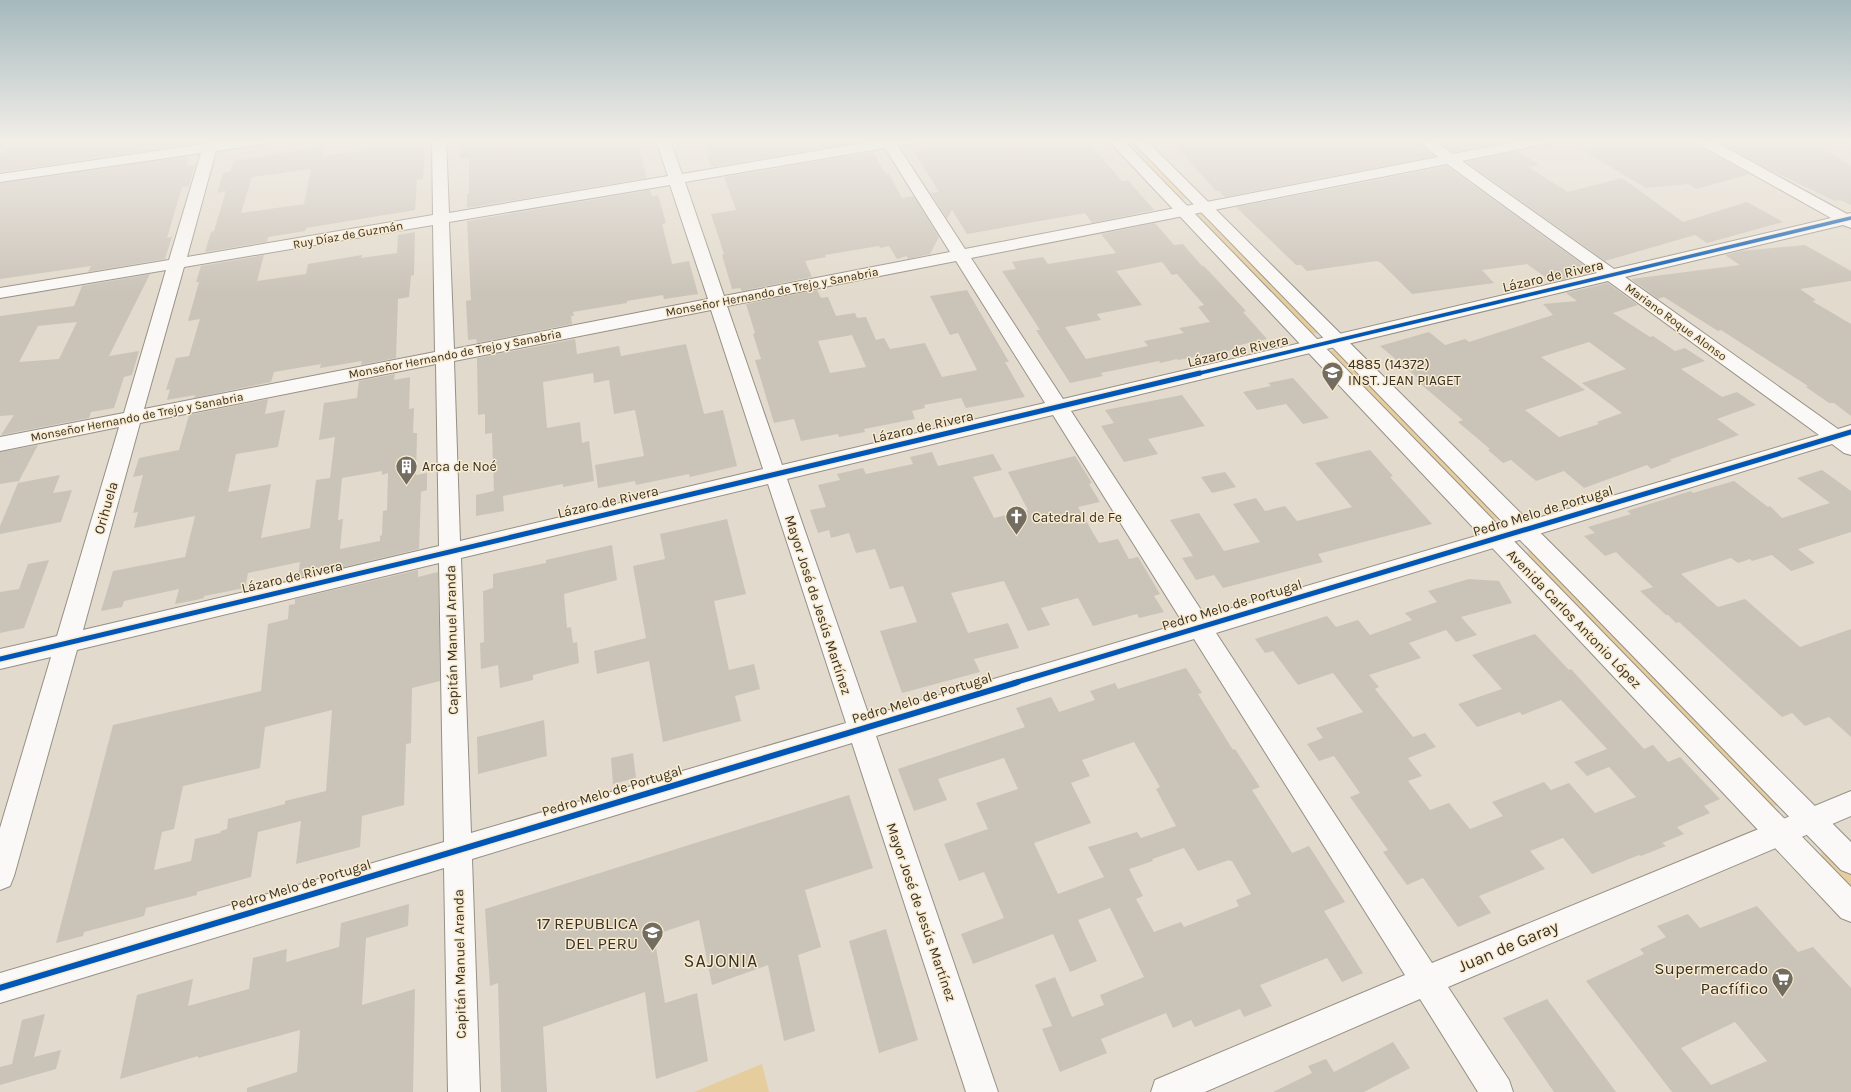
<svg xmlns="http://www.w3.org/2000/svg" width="1851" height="1092" font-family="Karla,sans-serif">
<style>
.green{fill:#e5cd9e}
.building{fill:#cac3b8;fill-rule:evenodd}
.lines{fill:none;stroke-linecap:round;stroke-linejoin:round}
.minor-casing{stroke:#969085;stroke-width:2}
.major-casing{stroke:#969085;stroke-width:2}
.minor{fill:#fbf9f7;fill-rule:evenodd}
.major{fill:#fbf9f7;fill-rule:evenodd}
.cycleway-far2-casing{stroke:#f9ebcf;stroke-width:5.5}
.cycleway-far1-casing{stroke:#f9ebcf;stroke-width:8}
.cycleway-casing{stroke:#f9ebcf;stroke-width:9}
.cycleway-far2{stroke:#0057b8;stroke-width:3.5}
.cycleway-far1{stroke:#0057b8;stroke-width:5}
.cycleway{stroke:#0057b8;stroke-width:6}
.labels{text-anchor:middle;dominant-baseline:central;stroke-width:3;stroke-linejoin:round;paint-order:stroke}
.far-street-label{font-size:12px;fill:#373127;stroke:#f9ebcf}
.street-label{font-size:14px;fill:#373127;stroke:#f9ebcf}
.poi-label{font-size:14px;fill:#373127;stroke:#f9ebcf;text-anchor:start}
.near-poi-label{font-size:17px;fill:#373127;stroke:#f9ebcf;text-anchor:end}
.near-street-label{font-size:17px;fill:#373127;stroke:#f9ebcf}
.near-neighbourhood-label{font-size:18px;letter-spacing:1px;fill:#373127;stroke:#f9ebcf}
</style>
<rect width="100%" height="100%" fill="#e2dacc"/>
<path class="green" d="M1123 140H1130L1186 197V199L1180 198Z
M1199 213 1203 214 1317 331V334L1310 332 1197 215Z
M1333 350 1336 351 1499 519 1491 518 1331 353 1330 351Z
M1529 551 1532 552 1778 805 1776 806 1769 804 1529 556 1527 552Z
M1824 852 1834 858 1851 875V888L1824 861 1821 853Z
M762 1064 769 1092H694Z"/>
<path class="building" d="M16 140H194L192 144 0 172V154H3L7 148 12 147Z
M373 140H400L399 143 425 140 423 179 417 180 415 210 306 228 305 231 268 237 267 242 205 252 211 232 214 231 226 191 217 193 223 173 230 172 234 161 324 146 322 156 372 149ZM311 169 304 204 241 213 252 177Z
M460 140H591V149L638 143 647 178 467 208V194H469V158L460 159Z
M703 140H867V141L711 167Z
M986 140H1027L1031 145 1066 140H1086L1122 181 1128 180 1154 210 1092 223 1085 213 967 234 952 210 947 219 931 193 939 192 914 151Z
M1172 140H1253L1259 147 1314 140H1416L1435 156 1225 197 1218 191H1216L1177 147H1180Z
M1435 140H1502L1505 142 1453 152Z
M1628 140H1694L1696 144 1750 174 1696 189 1688 184 1646 188 1582 150Z
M1715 140H1809L1851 166V205L1840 200 1835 201 1768 169Z
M1518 151 1539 165 1528 167 1568 192 1622 178 1683 222 1747 202 1783 222 1707 243 1695 235 1605 261 1466 162Z
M873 152 886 175 889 174 902 198 914 196 939 237 930 254 908 259 907 256 897 259 889 246 880 248 879 246 825 255 826 257 805 261 812 277 742 291 740 288 732 289 722 255 724 254 711 214 736 210 724 177Z
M189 156 187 166 195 165 189 186 182 187 167 238 172 237 165 259 88 272 91 266 0 279V183Z
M1447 166 1585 266 1569 271 1571 278 1552 282 1527 264 1482 270 1494 283 1412 294 1381 263 1377 261 1307 271 1301 265H1296L1236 207Z
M650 190 652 196 658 195 666 223 662 224 672 264 689 261 698 294 664 299 663 295 627 301V303L573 312 574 316H571L572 324 477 343 476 339 468 340 466 301 471 300 467 221Z
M1155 223 1174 245 1183 244 1202 266H1204L1246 311 1243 312 1267 339 1235 346 1238 349 1178 360 1177 359 1160 363 1159 361 1101 373 1103 376 1070 383 1036 330H1040L1002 271 1016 269 1012 262 1043 257 1048 264 1116 253 1101 234ZM1162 262 1172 275 1177 274 1204 305 1198 307 1210 322 1179 328 1184 333 1144 341 1148 346 1086 359 1065 327 1101 320 1097 314 1142 305 1116 271Z
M415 232 414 275 411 276 409 297 398 299 396 358 361 365 362 361 320 368 321 364 274 372 271 382 194 398 195 395 167 400 170 389 166 390 176 358 189 356 200 319 188 321 199 282H196L201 266 264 255 257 281 306 274 308 264 362 255 361 258 397 253 398 235Z
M1805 245 1851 271V281L1800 289 1816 300 1812 301 1851 324V416L1834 403H1829L1806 387 1808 386 1721 330 1718 331 1664 297 1658 299 1631 279 1740 265 1725 255 1741 251Z
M150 274 109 356 139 351 132 375 124 377 114 408 91 412 89 418 1 435 14 415 0 416V316L74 306 82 286ZM77 322 59 359 19 362 38 326Z
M1608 283 1638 305 1613 313 1650 337 1653 336 1675 351 1685 348 1705 361 1681 369 1722 397 1737 392 1756 405 1717 419 1739 435 1669 460 1672 461 1651 469 1647 465 1584 488 1564 471 1536 481 1511 460 1503 463 1488 450 1490 449 1458 422 1463 420 1416 380 1419 379 1380 346 1429 332 1445 345 1465 339 1469 342 1553 315 1543 304 1577 301 1566 293ZM1589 342 1626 369 1582 383 1622 413 1597 422 1599 424 1559 437 1525 410 1585 390 1541 357Z
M817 290 821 298 828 297 836 316 855 313 857 318 866 317 876 340 884 338 890 349 925 343 942 377 977 370 958 333 950 335 930 296 967 290 1009 362H1005L1025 397 966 408 961 398 924 405 925 408 912 411 915 419 864 429 865 432 839 437 838 434 801 441 794 419 774 423 755 360 761 359 753 334 755 333 746 304ZM852 335 866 367 830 373 818 341Z
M575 339 577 354 619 346 621 356 686 344 704 414 723 410 737 466 690 477 689 474 636 485 635 481 598 488 595 465 644 456 635 410 614 414 609 380 594 383 593 373 543 382 547 428 580 422 582 443 589 441 594 481 563 487V484L503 496 504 511 476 516V495L494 491 492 433 485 434V414L478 415 477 358Z
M395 374 394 380 410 377 409 409 414 408 413 433H417L416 475 427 473V490L421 492 419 549 298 578 300 562 248 573 245 588 204 596V598L196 600 175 604 179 589 124 601 122 607 101 611 113 571 185 557 195 516 134 528 138 512 133 513 143 475 133 477 139 458 179 450 189 415 268 399 265 414 285 410 278 447 236 454 228 492 271 484 261 538 310 528 316 480 330 478 335 437 319 440 324 403 357 398 359 381ZM382 471V475L388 473 387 510 383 511 382 535 380 536V541L340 549 343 519 338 520 342 478Z
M1293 378 1329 418 1303 424 1286 404 1257 410 1243 392 1271 386 1268 383Z
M1182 395 1205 426 1148 439 1158 454 1124 462 1101 426 1114 423 1105 410Z
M38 445 19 481 0 484V452Z
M1370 450 1393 476 1390 477 1432 524 1318 554 1323 562 1223 588 1214 575 1196 580 1182 558 1193 556 1170 520 1199 513 1224 551 1260 542 1233 504 1256 498 1265 511 1285 506 1297 521 1352 507 1315 463Z
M932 452 938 466 993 454 1002 470 973 477 994 518 1028 510 1008 472 1075 456 1092 483 1089 484 1100 502 1078 507 1099 543 1118 539 1129 559 1138 557 1160 594 1154 596 1164 612 1139 618 1137 614 1093 626 1078 598 1041 608 1050 625 1028 631 1004 581 951 593 968 633 1008 623 1019 648 974 659 980 672 902 693 880 631 917 622 903 586 890 589 875 549 856 553 849 533 831 538 829 530 818 533 810 510 826 507 818 485 840 480 837 474 863 468 866 474 913 464 910 457Z
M1822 470 1851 491V532L1798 549 1815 563 1791 571 1772 555 1752 561 1750 559 1738 563 1731 558 1681 574 1718 607 1745 599 1800 647 1851 629V737L1829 717 1805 726 1792 713 1782 717 1679 622 1676 623 1668 615H1666L1640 591 1653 587 1624 560 1616 552 1605 556 1584 536 1595 533 1588 527 1631 514 1627 511 1691 491 1693 493 1734 481 1768 507 1770 506 1782 518 1830 503 1797 478Z
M1225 472 1236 487 1212 493 1201 477Z
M60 475 53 493 72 490 61 522 0 534V526L18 483Z
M727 519 746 594 714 601 729 670 754 664 760 689 735 696 741 721 663 742 649 661 597 674 594 651 646 638 633 566 665 559 660 534Z
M612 545 617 580 564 594 567 628 571 627 573 643 577 642 579 663 533 675V680L500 688 498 665 481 669 480 643 484 642 483 591 493 588V574L546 563V560Z
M49 560 24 628 0 633V592L19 589 28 564Z
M418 570V577L438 572 440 681 412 688 411 743 406 744 404 805 362 816 360 847 296 864 301 821 258 832 251 877 197 892V895L146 908 144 916 84 932 83 936 56 943 113 725 261 691 268 624 288 619 289 605 295 604V599ZM332 710 326 791 285 801V804L228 819 227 829 221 831 220 833 195 839 191 861 154 870 162 832 174 829 183 786 260 768 265 727Z
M1469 579 1499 581 1512 603 1461 617 1477 635 1456 642 1446 630 1409 643 1421 658 1369 675 1379 687 1375 689 1413 737 1425 733 1436 747 1408 758 1422 776 1408 781 1430 810 1449 803 1470 829 1503 816 1492 802 1544 782 1551 790 1569 783 1595 813 1636 797 1609 767 1587 776 1574 762 1607 749 1561 700 1522 715 1520 712 1477 727 1458 704 1502 689 1472 655 1535 634 1569 670 1571 669 1644 749 1653 745 1668 762 1680 757 1720 799 1704 806 1710 813 1677 827 1684 834 1662 843 1666 846 1641 856 1639 855 1592 874 1563 838 1530 851 1545 869 1479 896 1491 913 1458 927 1423 878 1407 885 1383 852 1388 850 1350 797 1360 793 1334 756 1319 761 1307 744 1323 738 1316 728 1363 712 1333 673 1298 685 1273 651 1265 653 1255 639 1327 616 1336 627 1358 620 1370 635 1412 620 1405 613 1437 602 1428 591Z
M1186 668 1202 693 1198 694 1233 750 1235 749 1260 787 1252 790 1292 853 1309 846 1345 902 1324 911 1363 973 1342 982 1327 958 1260 985 1272 1006 1244 1017 1240 1009 1195 1027 1191 1020 1173 1028 1166 1013 1101 1039 1107 1053 1060 1072 1042 1029 1052 1026 1035 985 1055 977 1072 1017 1104 1005 1100 995 1144 977 1110 908 1078 920 1097 961 1070 972 1053 934 973 964 961 934 1004 918 984 872 959 881 944 844 988 829 976 803 1018 789 1004 758 938 779 947 800 914 811 898 769 1025 727 1016 708 1051 697 1059 712 1095 700 1090 691 1115 683 1118 689ZM1134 742 1160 787 1156 789 1176 826 1141 838 1137 832 1088 847 1104 877 1058 894 1034 843 1091 823 1071 783 1090 776 1082 760ZM1184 848 1198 871 1229 860 1230 861H1232L1251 894 1236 900 1239 906 1184 927 1181 922 1154 932 1136 899 1143 896 1129 869 1153 861 1152 859Z
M544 720 547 756 478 774 477 737Z
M633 753 636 778 613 784 611 758Z
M849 795 873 868 805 890 821 947 798 955 815 1031 784 1041 768 965 712 985 699 920 654 935 665 1003 697 993 708 1061 656 1079 645 992 543 1027 547 1092H501L498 983 490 986 485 909Z
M409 904 408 926 366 938 362 1005 415 989 413 1092H247V1088L297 1072 300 1030 198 1058V1056L120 1079 137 995 193 979 188 1006 249 989 253 958 287 949 286 962 339 947 341 923Z
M1757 906 1798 952 1813 947 1851 988V1092H1672L1586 981 1644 954 1640 949 1666 937 1657 926 1688 914 1700 928ZM1735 1022 1767 1061 1711 1085 1681 1048Z
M886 929 918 1040 879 1053 849 941Z
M1547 999 1616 1092H1554L1503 1018Z
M45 1014 34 1057 61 1050 56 1069 0 1085V1067L12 1064 22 1020Z
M1393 1042 1410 1068 1364 1092H1273L1312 1073 1308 1066 1326 1059 1334 1072Z"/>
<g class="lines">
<defs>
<path id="minor" d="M205 140H219L218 142 235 140H270L268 143 263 144 216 151 187 257 433 215 432 140H446L449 213 668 176 656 140H670L682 174 880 140H916L914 143 898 146 965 249 1438 157 1417 140H1433L1453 154 1524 140H1552L1550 143 1545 144 1462 161 1614 269 1831 218 1697 143 1695 140H1712L1847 214 1851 213V228L1843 225 1625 277 1838 429 1851 425V455L1844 453 1832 444 1216 633 1432 963 1851 791V816L1448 987 1509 1080 1513 1092H1478L1420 999 1205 1092H1151L1155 1080 1405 975 1194 639 876 736 998 1092H966L852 743 472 859 480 1092H448L444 868 0 1003V973L444 842 439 563 77 650 14 876 10 886 0 890V828L51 657 0 669V649L57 636 119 427 0 451V437L124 413 166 270 0 298V288L169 260 201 153 0 182V174L204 144ZM885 148 950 252 724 296 685 182ZM1447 164 1597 273 1063 399 971 258ZM670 185 708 299 454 349 449 222ZM433 225 435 352 144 409 184 267ZM956 261 1045 403 782 465 727 306ZM1608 281 1819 435 1205 616 1071 411ZM711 310 763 469 460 541 454 361ZM436 364 439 546 83 630 140 423ZM1053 415 1183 623 869 716 787 479ZM768 484 846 723 471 833 461 558Z"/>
<path id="major" d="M1108 140H1123L1851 887V922L1841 918Z
M1131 140H1146L1851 842V874L1841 870Z"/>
</defs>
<use href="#minor" class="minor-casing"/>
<use href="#major" class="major-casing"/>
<use href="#minor" class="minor"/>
<use href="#major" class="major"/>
<defs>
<path id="cycleway-far2" d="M1196 374 1851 218"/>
<path id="cycleway-far1" d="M0 659 1200 373
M1014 683 1851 432"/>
<path id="cycleway" d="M0 988 1018 682"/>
</defs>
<use href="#cycleway-far2" class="cycleway-far2-casing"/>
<use href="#cycleway-far1" class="cycleway-far1-casing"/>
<use href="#cycleway" class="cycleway-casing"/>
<use href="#cycleway-far2" class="cycleway-far2"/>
<use href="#cycleway-far1" class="cycleway-far1"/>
<use href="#cycleway" class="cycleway"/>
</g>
<linearGradient id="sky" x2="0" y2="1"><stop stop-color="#a5b9bd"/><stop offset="0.48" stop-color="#f2eee8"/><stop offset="1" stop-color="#f2eee8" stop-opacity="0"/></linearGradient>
<rect width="1851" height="293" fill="url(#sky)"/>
<defs>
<symbol id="school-pin" viewBox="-11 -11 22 30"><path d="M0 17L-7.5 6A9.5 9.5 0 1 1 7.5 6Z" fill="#736c61" stroke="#f9ebcf"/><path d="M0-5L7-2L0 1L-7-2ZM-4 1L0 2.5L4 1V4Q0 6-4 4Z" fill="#fff"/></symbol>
<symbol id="building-pin" viewBox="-11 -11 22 30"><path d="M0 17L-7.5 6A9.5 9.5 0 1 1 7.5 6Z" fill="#736c61" stroke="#f9ebcf"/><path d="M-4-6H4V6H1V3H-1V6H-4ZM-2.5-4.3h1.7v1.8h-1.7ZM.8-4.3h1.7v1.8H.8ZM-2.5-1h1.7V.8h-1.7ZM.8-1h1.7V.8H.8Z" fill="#fff"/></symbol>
<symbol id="church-pin" viewBox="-11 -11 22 30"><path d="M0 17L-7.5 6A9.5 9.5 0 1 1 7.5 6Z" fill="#736c61" stroke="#f9ebcf"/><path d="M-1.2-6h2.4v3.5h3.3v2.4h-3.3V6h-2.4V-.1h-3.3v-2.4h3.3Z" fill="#fff"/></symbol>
<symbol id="supermarket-pin" viewBox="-11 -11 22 30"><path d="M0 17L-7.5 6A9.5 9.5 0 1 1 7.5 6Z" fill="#736c61" stroke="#f9ebcf"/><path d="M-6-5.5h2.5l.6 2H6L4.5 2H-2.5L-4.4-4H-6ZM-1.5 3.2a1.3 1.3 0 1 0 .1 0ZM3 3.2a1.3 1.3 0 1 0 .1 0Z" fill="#fff"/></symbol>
</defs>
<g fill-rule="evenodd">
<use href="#school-pin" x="1320" y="360" width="25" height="34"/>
<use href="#building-pin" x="394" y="454" width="25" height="34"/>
<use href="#church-pin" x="1004" y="504" width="25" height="34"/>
<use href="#school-pin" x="640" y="920" width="25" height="34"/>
<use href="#supermarket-pin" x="1770" y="966" width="25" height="34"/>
</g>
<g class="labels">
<g class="far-street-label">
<text transform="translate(348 235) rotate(-10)">Ruy Díaz de Guzmán</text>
<text transform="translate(772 292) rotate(-11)">Monseñor Hernando de Trejo y Sanabria</text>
<text transform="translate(1676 322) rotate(36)">Mariano Roque Alonso</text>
<text transform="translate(455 354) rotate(-11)">Monseñor Hernando de Trejo y Sanabria</text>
<text transform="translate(137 417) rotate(-11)">Monseñor Hernando de Trejo y Sanabria</text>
</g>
<g class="street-label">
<text transform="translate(1553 276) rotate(-13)">Lázaro de Rivera</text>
<text transform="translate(1238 351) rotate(-13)">Lázaro de Rivera</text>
<text transform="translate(923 427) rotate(-13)">Lázaro de Rivera</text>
<text transform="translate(608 502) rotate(-13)">Lázaro de Rivera</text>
<text transform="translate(106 508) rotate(-74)">Orihuela</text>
<text transform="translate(1543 511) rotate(-17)">Pedro Melo de Portugal</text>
<text transform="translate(292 577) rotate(-13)">Lázaro de Rivera</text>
<text transform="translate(818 605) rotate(72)">Mayor José de Jesús Martínez</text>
<text transform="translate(1232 605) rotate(-17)">Pedro Melo de Portugal</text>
<text transform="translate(1574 619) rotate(46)">Avenida Carlos Antonio López</text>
<text transform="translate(452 640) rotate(-91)">Capitán Manuel Aranda</text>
<text transform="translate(922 698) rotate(-17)">Pedro Melo de Portugal</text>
<text transform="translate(612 791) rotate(-17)">Pedro Melo de Portugal</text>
<text transform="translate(301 885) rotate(-17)">Pedro Melo de Portugal</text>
<text transform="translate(921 912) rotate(71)">Mayor José de Jesús Martínez</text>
<text transform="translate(460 964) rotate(-91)">Capitán Manuel Aranda</text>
</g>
<g class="poi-label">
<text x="1348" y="364">4885 (14372)<tspan x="1348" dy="16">INST. JEAN PIAGET</tspan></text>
<text x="422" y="466">Arca de Noé</text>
<text x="1032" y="517">Catedral de Fe</text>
</g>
<g class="near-poi-label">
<text x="638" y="923">17 REPUBLICA<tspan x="638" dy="20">DEL PERU</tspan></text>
<text x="1768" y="968">Supermercado<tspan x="1768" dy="20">Pacfífico</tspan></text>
</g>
<g class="near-street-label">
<text transform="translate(1508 946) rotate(-23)">Juan de Garay</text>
</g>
<g class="near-neighbourhood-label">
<text x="721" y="961">SAJONIA</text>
</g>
</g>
</svg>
